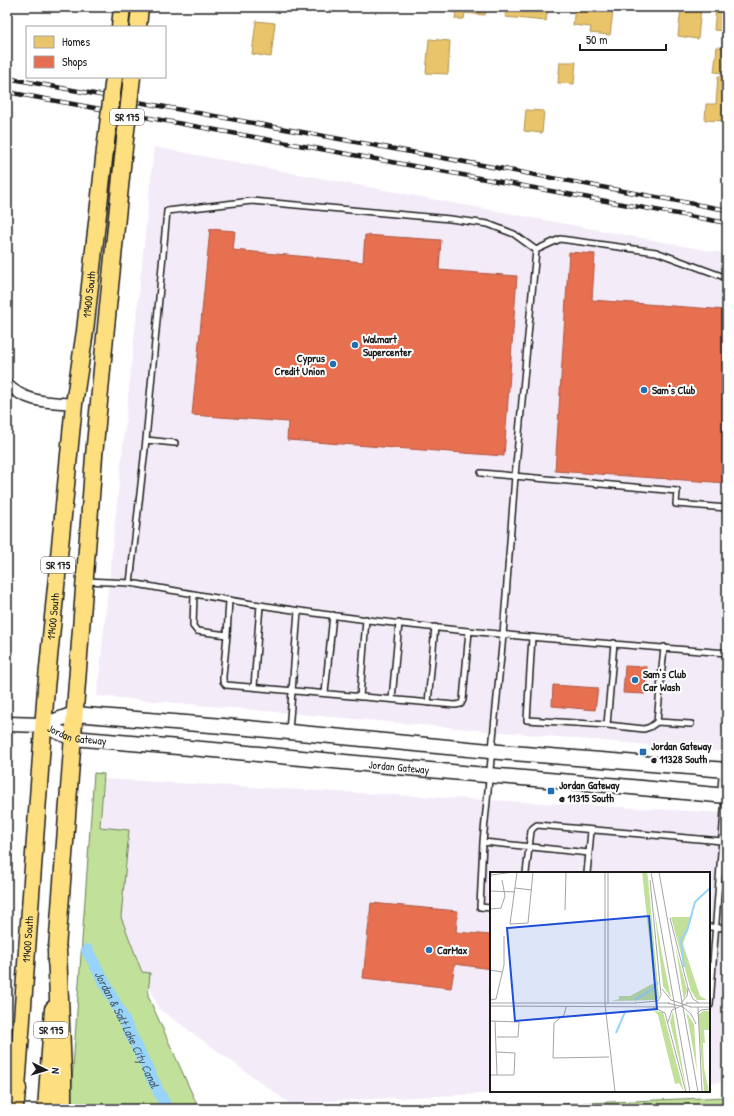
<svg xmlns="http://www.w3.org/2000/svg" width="734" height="1116" font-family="'Patrick Hand',sans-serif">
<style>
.built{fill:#f4ebf8}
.green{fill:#c1e19a;stroke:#6e7e5b}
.homes{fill:#e9c46a;stroke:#ac9253}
.shops{fill:#e76f51;stroke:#aa5641}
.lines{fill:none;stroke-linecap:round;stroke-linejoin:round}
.canal{stroke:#98d3f9;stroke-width:12}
.service-casing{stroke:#1c1c1c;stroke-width:8}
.minor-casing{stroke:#1c1c1c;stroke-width:13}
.secondary-casing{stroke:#1c1c1c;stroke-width:17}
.primary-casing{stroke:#1c1c1c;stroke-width:19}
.motorway-casing{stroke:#1c1c1c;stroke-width:21}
.service{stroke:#fff;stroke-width:5}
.minor{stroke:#fff;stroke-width:10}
.secondary{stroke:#fff;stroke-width:14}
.primary{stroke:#fedf80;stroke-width:16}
.motorway{stroke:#fedf80;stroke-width:18}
.rail-casing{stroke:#1c1c1c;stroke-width:4.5}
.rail{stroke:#fff;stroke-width:3;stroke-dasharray:9;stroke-linecap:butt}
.primary-bridge-casing{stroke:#1c1c1c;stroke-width:19;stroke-linecap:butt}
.primary-bridge{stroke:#fedf80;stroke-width:16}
.poi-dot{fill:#1f6fb2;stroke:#fff;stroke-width:1.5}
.labels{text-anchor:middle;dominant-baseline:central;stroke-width:4;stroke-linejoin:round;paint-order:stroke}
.shield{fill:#fff;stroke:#606060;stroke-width:1}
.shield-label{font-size:10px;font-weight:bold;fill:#1c1c1c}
.street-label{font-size:11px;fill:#1c1c1c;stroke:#fff}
.poi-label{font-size:11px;font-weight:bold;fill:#1c1c1c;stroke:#fff;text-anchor:start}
.water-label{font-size:12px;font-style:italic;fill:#475c69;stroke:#fff}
.inset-river{fill:none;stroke:#98d3f9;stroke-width:2}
.inset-road{fill:none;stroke:#a4a4a4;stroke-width:1}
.view{fill:#1d4ed8;fill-opacity:0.15;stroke:#1d4ed8;stroke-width:2}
.inset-edge{fill:none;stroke:#1c1c1c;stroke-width:2}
</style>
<rect width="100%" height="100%" fill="#fff"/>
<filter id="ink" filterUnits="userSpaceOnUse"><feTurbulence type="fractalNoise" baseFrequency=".025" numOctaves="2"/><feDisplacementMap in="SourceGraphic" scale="8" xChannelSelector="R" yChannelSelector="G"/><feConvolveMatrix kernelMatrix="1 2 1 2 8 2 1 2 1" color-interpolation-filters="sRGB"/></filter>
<g filter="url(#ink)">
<path class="built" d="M154 147 727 254V752L97 696Z
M104 779 727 813V1082L709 1083V873H491V1091H541L289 1103 158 1008 99 865Z"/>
<path class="green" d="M94 773 104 774 100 827 129 830 121 917 142 972 150 973 148 996 199 1109H70Z
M727 1097V1109H448Z"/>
<path class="homes" d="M451 7H486L485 15 465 13 464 19H455L456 13 451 12Z
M507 7H548L546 21 505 17Z
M575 7H599V11L613 12 610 35 590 33 591 27 573 25Z
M681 7H701L698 39 678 36Z
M716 7H727V31L714 30Z
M256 21 275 23 271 57 252 54Z
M429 39 450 41 448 74 426 73Z
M717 47 727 48V73L714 72Z
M560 62H576L574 84 558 83Z
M718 76 727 77V98L725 121 705 120 706 104H716Z
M526 110 544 111 542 133 524 131Z"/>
<path class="shops" d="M210 229 235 231 233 250 363 262 365 235 441 240 439 270 517 276 504 456 287 440 288 422 192 415Z
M569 252 595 254 592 300 727 310V483L555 471Z
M625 666 647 667 645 694 623 693Z
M553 685 598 688 595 710 552 706Z
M371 903 458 911 456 932 491 935V993H489L491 969 455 964 451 988 363 978Z"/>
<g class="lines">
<path class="canal" id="s1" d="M87 950 119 1010 167 1109"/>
<defs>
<path id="service" d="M536 250 560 239 656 252 727 278
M146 440 167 211 252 201 450 219 488 224 514 234 536 250
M481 473 677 491 676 504 727 508
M86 581 130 583 146 440 175 443
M130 583C178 591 225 600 273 607 424 630 575 641 727 653
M194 594 193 626 197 631 227 635 229 600
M227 635 223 676V681L226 685 455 705 461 704 463 700 469 631
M532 637 527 720 607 725 614 643
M664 647 657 722 691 724
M254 687 260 605
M325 693 333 615
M360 697 366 619
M392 699 399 623
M428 703 435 627
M607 725 644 729 650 727 657 722
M289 732 298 611
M483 842 589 853 587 873
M589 853 591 830
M526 873 531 831 533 828 537 825 722 841
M491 908 480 907 483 842 503 635 515 476 536 250
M709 927 727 928
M709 1005H710L725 797"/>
<path id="minor" d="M7 384C26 403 49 402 74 404"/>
<g id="secondary">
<path d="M7 724 43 725 74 714 248 728 500 752 727 770"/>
<path id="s2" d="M43 725 72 738 237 752 462 773 620 786 727 796"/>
<path d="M725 796 727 770"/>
</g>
<g id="primary">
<path d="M120 27 122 7"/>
<path d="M138 27 140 7"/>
<path d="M56 962 94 456 105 337 123 157"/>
<path id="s3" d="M16 1102 46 688 74 404 85 331 105 150"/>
<path d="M46 1109 53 1009"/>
</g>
<path id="motorway" d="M57 950 62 1073V1109
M11 1109 17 1089"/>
</defs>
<use href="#service" class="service-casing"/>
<use href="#minor" class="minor-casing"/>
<use href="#secondary" class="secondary-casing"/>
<use href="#primary" class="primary-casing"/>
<use href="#motorway" class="motorway-casing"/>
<use href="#service" class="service"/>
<use href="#minor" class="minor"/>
<use href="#secondary" class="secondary"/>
<use href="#primary" class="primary"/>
<use href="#motorway" class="motorway"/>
<defs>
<path id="rail" d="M7 78 727 210
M7 92 727 223"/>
</defs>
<use href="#rail" class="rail-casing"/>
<use href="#rail" class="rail"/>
<defs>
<path id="primary-bridge" d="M105 150 114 77
M123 157 132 77"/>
</defs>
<use href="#primary-bridge" class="primary-bridge-casing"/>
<use href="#primary-bridge" class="primary-bridge"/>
</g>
</g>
<g class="poi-dot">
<circle cx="355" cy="345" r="4"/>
<circle cx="333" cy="364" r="4"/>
<circle cx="644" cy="390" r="4"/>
<circle cx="635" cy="680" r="4"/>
<rect x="639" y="748" width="8" height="8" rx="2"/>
<rect x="547" y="787" width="8" height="8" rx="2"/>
<circle cx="429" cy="950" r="4"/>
</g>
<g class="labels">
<g class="shield">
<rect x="110" y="109" width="34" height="16" rx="3"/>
<rect x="41" y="557" width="34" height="16" rx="3"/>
<rect x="34" y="1022" width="34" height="16" rx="3"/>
</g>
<g class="shield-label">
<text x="127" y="117">SR 175</text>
<text x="58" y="565">SR 175</text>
<text x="51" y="1030">SR 175</text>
</g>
<g class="street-label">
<text stroke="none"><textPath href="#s3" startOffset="811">11400 South</textPath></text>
<text stroke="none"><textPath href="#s3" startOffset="487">11400 South</textPath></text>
<text stroke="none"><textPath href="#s2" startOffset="36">Jordan Gateway</textPath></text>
<text stroke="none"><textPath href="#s2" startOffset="360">Jordan Gateway</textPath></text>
<text stroke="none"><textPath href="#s3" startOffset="163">11400 South</textPath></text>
</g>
<g class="poi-label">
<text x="363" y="339">Walmart<tspan x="363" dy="13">Supercenter</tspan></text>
<text x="325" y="358" text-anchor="end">Cyprus<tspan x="325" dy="13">Credit Union</tspan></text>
<text x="652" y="390">Sam's Club</text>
<text x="643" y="674">Sam's Club<tspan x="643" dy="13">Car Wash</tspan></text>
<text x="651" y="746">Jordan Gateway<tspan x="651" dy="13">@ 11328 South</tspan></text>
<text x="559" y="785">Jordan Gateway<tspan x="559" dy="13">@ 11315 South</tspan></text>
<text x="437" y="950">CarMax</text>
</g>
<g class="water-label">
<text stroke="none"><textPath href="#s1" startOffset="89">Jordan &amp; Salt Lake City Canal</textPath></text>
</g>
</g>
<g transform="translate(490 872)">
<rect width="220" height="220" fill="#fff"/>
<path d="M152 0H157L158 6 169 125 166 128 122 129 129 127V124H140L164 111ZM164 36 172 82 181 126 173 114ZM181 45H202L193 72 210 124 217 128H207L201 119ZM185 73 197 118 194 128 187 84ZM164 139 173 140 194 220 189 211 185 212 168 143ZM183 139 187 165 197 220 180 150ZM213 139H220V158H214L215 171H213L214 196 219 220H214L208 143ZM196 140 204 152 207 199 198 149Z" fill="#c1e19a"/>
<path class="inset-river" d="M194 95 191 68 197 59 205 30 220 16M145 128 164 116 168 110M126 161 135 140"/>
<path class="inset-road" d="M27 0 20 52 38 51 43 0M115 0V132L125 220M161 0 200 220M169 0 208 220M1 3 24 0M0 16 1 0M25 16 42 18M0 19 25 20M0 37 11 36 15 24 12 8M75 38 76 0M180 46 198 116 203 127 209 131M0 98 12 100M172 117 181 128 201 135M0 128 6 127 14 93V64M0 131H146M145 131 168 129 171 123 160 8M166 131H180M178 131 193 135 201 142 206 152M191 131 197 124 198 116M196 131H220M118 132V0M0 134 186 135M76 135 74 143 64 151 63 186 119 185M163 135 175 141 196 220M200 135H220M208 135 212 220M207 142 211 138 220 137M0 149 29 150 28 165H7M5 149 7 203M178 150 182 138 198 131M0 203H24L25 181 7 180"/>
<path class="view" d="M159 44 167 137 25 149 17 56Z"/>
<rect width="220" height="220" class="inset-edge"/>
</g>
<rect width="734" height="1116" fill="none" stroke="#fff" stroke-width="24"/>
<rect x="12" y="12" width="710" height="1092" fill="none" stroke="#1c1c1c" stroke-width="1.5" filter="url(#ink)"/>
<rect x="26" y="26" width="140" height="52" fill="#ffffff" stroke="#a4a4a4"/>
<rect x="34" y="36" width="20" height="12" fill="#e9c46a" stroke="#a4a4a4"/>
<text x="62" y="46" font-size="12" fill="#1c1c1c">Homes</text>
<rect x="34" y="56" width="20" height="12" fill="#e76f51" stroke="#a4a4a4"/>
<text x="62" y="66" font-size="12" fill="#1c1c1c">Shops</text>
<g transform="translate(46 1070) rotate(95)" stroke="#ffffff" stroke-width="3" paint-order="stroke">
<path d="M0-3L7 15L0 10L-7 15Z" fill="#1c1c1c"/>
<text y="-6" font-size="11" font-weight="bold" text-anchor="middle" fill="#1c1c1c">N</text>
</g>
<path d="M580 44v6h86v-6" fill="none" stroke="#1c1c1c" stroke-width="2"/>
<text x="586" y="44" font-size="12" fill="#1c1c1c" stroke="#ffffff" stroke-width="3" paint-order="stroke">50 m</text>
</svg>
